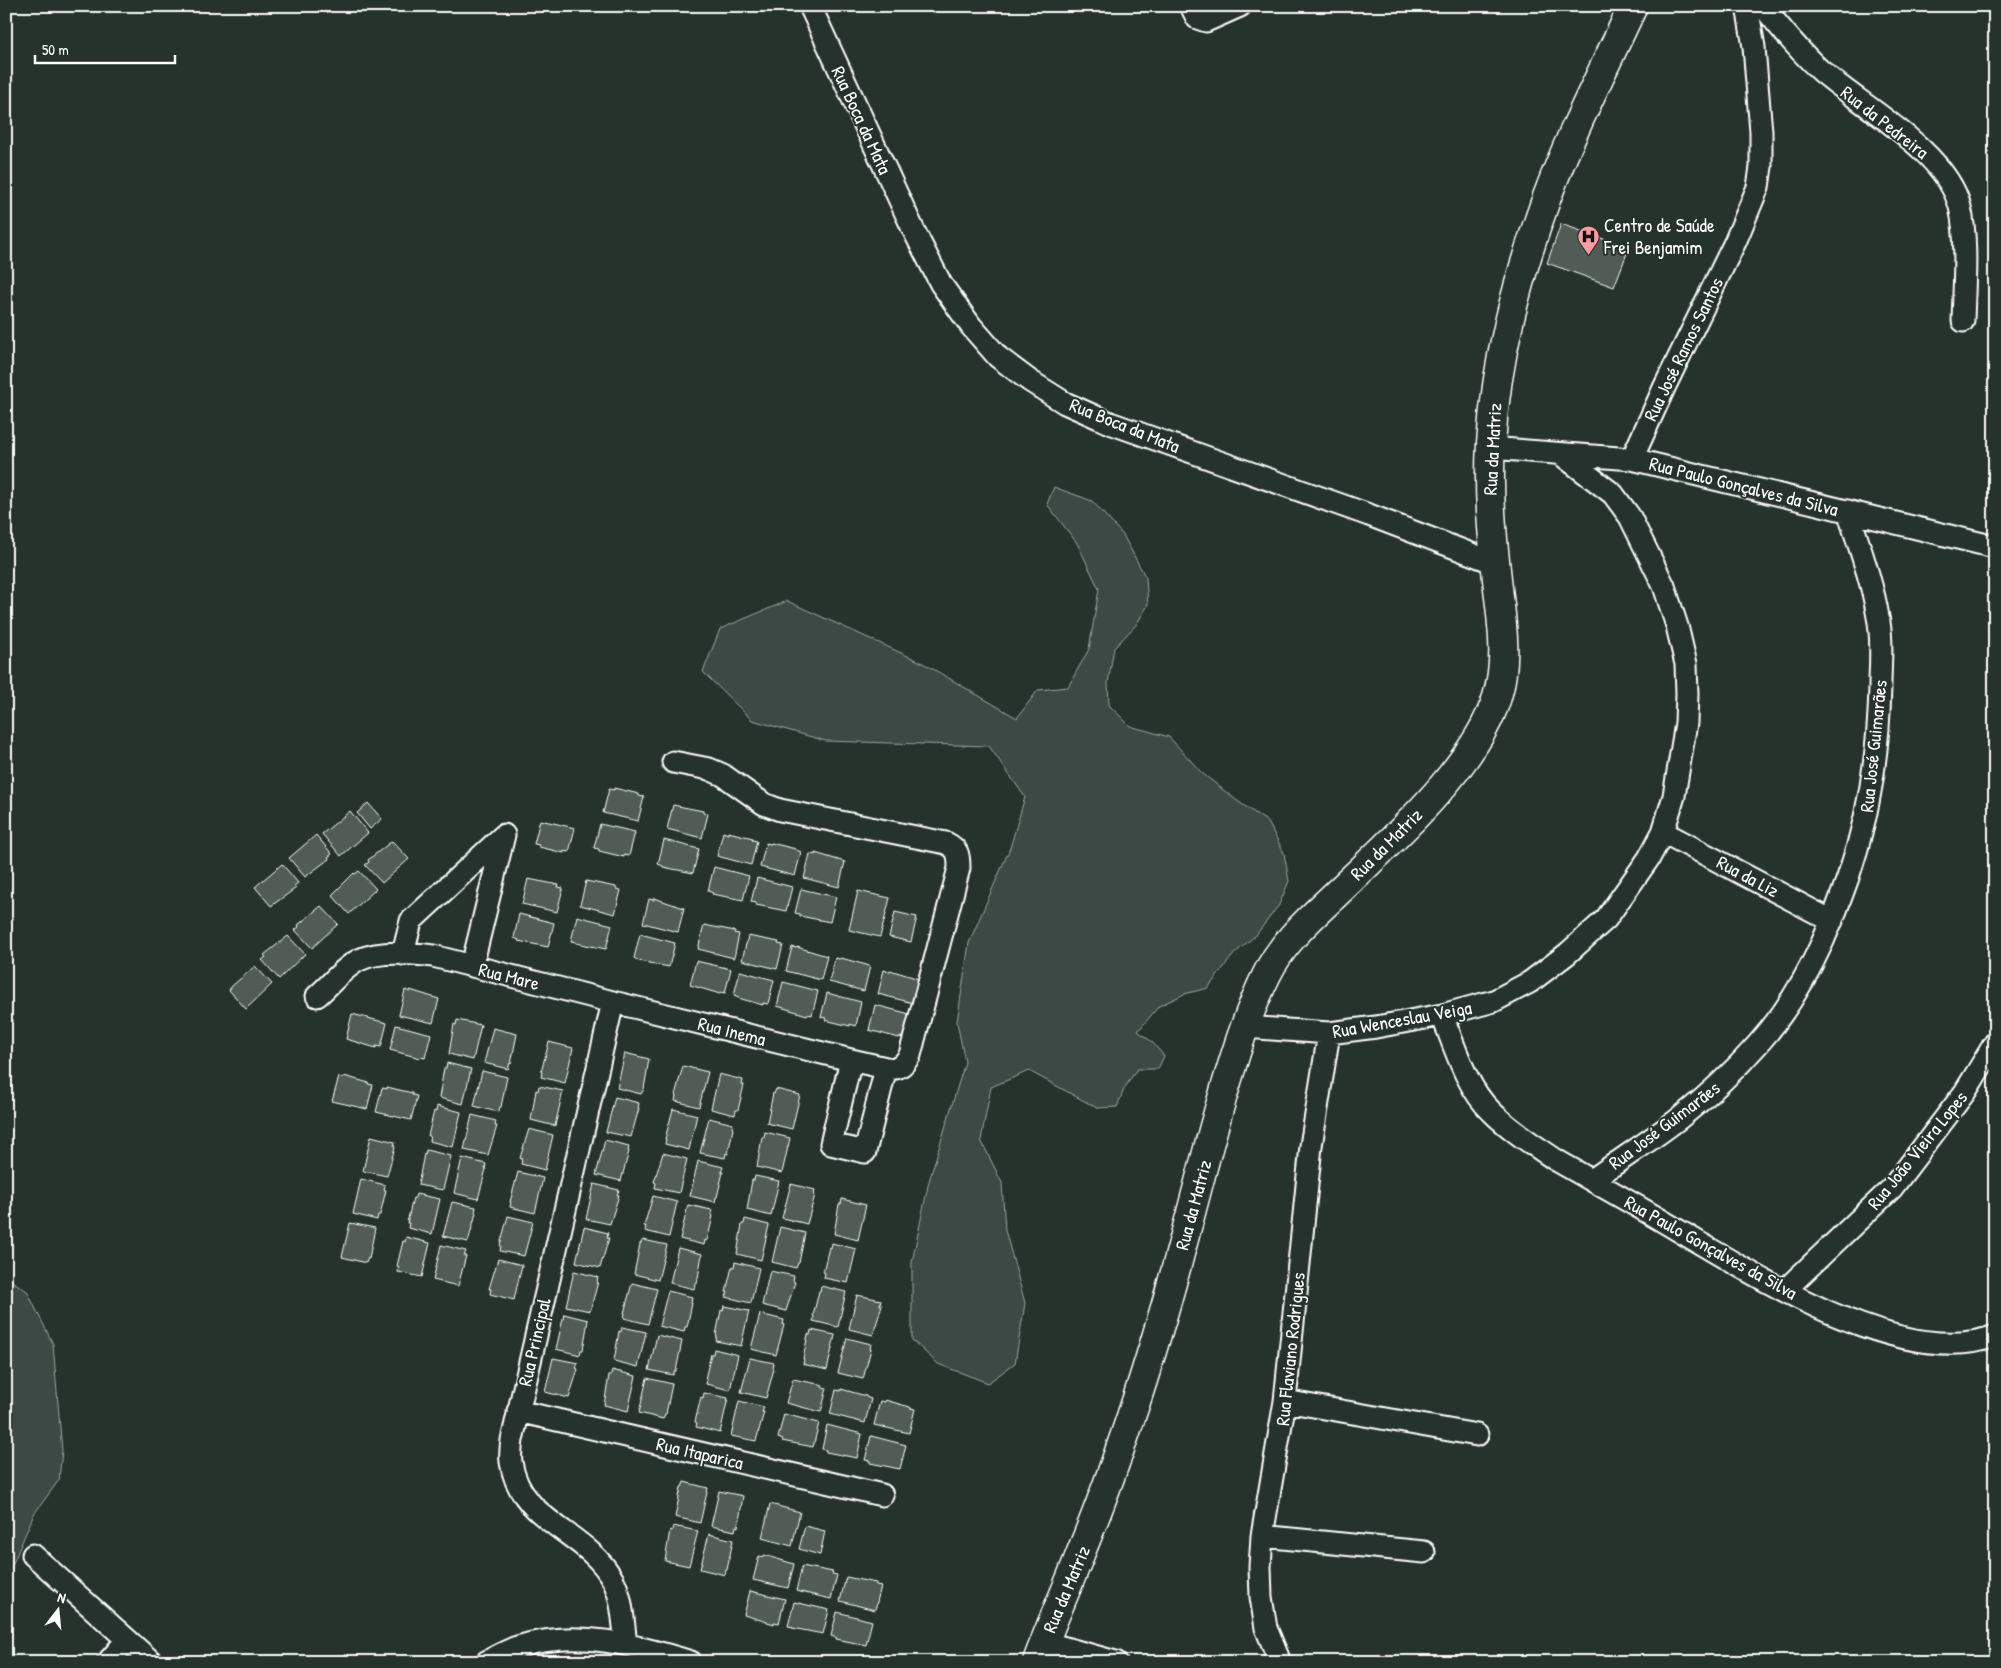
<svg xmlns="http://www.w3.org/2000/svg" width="2001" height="1668" font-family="'Patrick Hand',sans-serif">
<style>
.green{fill:#3e4944;stroke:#9ea4a2}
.building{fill:#515c57;stroke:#fff}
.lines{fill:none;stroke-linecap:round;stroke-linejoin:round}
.minor-casing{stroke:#fff;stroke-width:25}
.major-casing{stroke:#fff;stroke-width:31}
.minor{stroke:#26332d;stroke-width:21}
.major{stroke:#26332d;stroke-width:28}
.labels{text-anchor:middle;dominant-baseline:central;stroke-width:4;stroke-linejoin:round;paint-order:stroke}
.street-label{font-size:19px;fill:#fff;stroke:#26332d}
.poi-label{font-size:19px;fill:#fff;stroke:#26332d;text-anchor:start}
</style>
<rect width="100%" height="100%" fill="#26332d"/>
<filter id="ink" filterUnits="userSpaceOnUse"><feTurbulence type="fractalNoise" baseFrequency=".02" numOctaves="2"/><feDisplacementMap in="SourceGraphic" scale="10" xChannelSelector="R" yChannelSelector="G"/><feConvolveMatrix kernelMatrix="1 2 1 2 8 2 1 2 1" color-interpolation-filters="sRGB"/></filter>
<g filter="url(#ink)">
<path class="green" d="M1054 487 1092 501 1123 535 1146 578 1148 605 1136 625 1114 648 1108 683 1109 705 1130 726 1169 737 1202 773 1236 800 1268 822 1284 853 1289 881 1279 905 1256 935 1234 954 1208 988 1184 994 1159 1006 1138 1031 1152 1042 1164 1056 1158 1069H1137L1124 1089 1117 1107 1097 1108 1029 1071 991 1087 981 1140 1002 1183 1005 1230 1025 1303 1015 1363 988 1383 938 1364 912 1340V1262L929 1181 965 1062 957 1022 969 943 1010 848 1025 797 989 746 826 741 752 720 703 672 720 629 787 601 921 662 1017 718 1038 690 1068 687 1089 649 1099 589 1077 543 1047 504Z
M6 1277 27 1291 53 1344 62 1451 59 1480 34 1514 6 1580Z"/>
<path class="building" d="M1561 224 1629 248 1614 287 1547 263Z
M614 788 639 794V796L644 797 638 821 603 813 609 789 614 790Z
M368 803 382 819 370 829 357 813Z
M673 805 703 811V813L708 814 702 838 667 829Z
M350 811 368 833 341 856 322 834Z
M540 820 575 828 569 852 564 851V853L539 847V845L534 844Z
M600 824 635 832 629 856 624 855V857L599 851V849L594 848Z
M723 832 728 834V832L753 838 752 840 757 841 751 865 717 856Z
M316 835 332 854 328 857 329 859 305 877 289 858Z
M664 840 699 849 693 873 663 867V866L658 864Z
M392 841 409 859 382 883 365 865 369 862 368 860Z
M766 843 771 844V843L796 849V850L801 852 795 876 760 867Z
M815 853 845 862 839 887 804 878 810 854 815 855Z
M282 864 298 883 294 886 296 888 271 906 255 887Z
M714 867 749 876 743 900 712 894 713 893 708 891Z
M359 871 376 889 349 914 332 895 354 873 355 874Z
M757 878 792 887 786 911 756 905V903L751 902Z
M528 879 559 885 558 887 563 888 557 912 522 904Z
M586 881 616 887V889L621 890 615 914 580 905Z
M801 889 836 897 830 922 800 916V914L795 913Z
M858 891 890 898 880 937 849 930Z
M654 898 684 908 678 932 643 923 649 899 654 900Z
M321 906 338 924 312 948 295 930 299 927 298 925Z
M895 912 917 917 911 942 889 937Z
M519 914 554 923 548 947 518 941 519 940 514 938Z
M577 916 612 925 606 949 576 943V942L571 941Z
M704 925 735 931 734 933 739 934 734 958 698 949Z
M640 934 675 943 669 967 639 961 634 958Z
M288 936 305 954 279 979 262 960 266 957 264 955Z
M748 936 779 942 778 944 783 945 777 969 742 960Z
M792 947 797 948V947L827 956 821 980 786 971Z
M835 958 840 959 841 958 870 966 864 991 829 982Z
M696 961 731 969 725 993 720 992V994L690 985Z
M255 966 272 984 246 1009 229 990 232 986Z
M884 970 889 972 890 970 919 979 913 1003 878 994Z
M740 971 774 980 768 1004 763 1003V1005L738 998 739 997 734 995Z
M783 982 818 991 812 1015 807 1014V1015L777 1006Z
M405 990 410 992V990L439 999 433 1023 399 1015Z
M827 993 861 1002 856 1026 850 1024V1026L825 1020 826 1018 821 1017Z
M875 1005 910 1014 904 1038 899 1037V1038L869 1030Z
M352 1014 387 1023 381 1047 376 1046V1048L346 1039Z
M457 1020 481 1025 473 1060 449 1054 454 1024 456 1025Z
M396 1025 431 1034 425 1058 420 1057V1058L390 1050Z
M493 1028 517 1034 511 1064 510 1063 508 1069 484 1063Z
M549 1042 573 1048 565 1083 541 1077 542 1072H541Z
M625 1053 649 1059 644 1089 641 1094 617 1088Z
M447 1063 471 1069 463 1104 439 1098 444 1068H446Z
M683 1066 708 1072 699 1107 675 1101 676 1096 675 1095Z
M482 1071 507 1077 501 1107H500L498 1112 474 1106Z
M719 1074 743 1080 742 1085H744L738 1110H736L735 1115 711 1109Z
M344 1076 369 1083 368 1084 373 1085 367 1109 332 1101 339 1077 343 1078Z
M539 1086 563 1091 555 1126 531 1120 536 1090 538 1091Z
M387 1087 412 1093V1095L417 1096 411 1120 376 1112 382 1088 387 1089Z
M776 1089 800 1095 792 1129 767 1123 773 1093 774 1094Z
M615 1097 639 1103 638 1108H639L631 1137 606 1132Z
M437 1106 461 1112 453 1147 429 1141 430 1136H428L434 1111 436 1112Z
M673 1109 697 1115 689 1150 665 1144 666 1139H665Z
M472 1115 496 1121 495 1126H497L488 1155 464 1150Z
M709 1118 733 1124 732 1128 733 1129 728 1154 726 1153 725 1158 700 1153Z
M529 1129 553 1135 545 1170 521 1164 522 1159 520 1158Z
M765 1132 790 1138 782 1173 757 1167 762 1137H764Z
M371 1136 395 1142 394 1146 395 1147 387 1176 363 1171Z
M605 1140 629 1146 628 1151H629L621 1181 596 1175Z
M426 1150 451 1156 443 1190 418 1185 424 1154 425 1155Z
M663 1153 687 1159 679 1193 655 1188 656 1183 654 1182Z
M462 1158 486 1164 485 1169H486L478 1199 454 1193Z
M698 1161 723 1167 721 1172H723L717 1197H716L715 1202 690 1196Z
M518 1172 543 1178 535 1213 510 1207 511 1202H510Z
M755 1176 779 1181 771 1216 747 1210 752 1180H754Z
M361 1179 385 1185 384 1190H386L380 1215H378L377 1220 353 1214Z
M594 1184 619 1190 617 1195H619L610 1224 586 1219Z
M791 1184 815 1190 814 1195H815L807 1224 782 1218Z
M416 1194 440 1199 432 1234 408 1228 409 1223H407L413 1198H415Z
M653 1196 677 1202 669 1237 645 1231 646 1226H644Z
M842 1199 866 1205 858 1240 834 1234 839 1204H841Z
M452 1202 476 1207 475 1212 476 1213 468 1242 443 1236Z
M688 1205 712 1210 711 1215 713 1216 707 1241 705 1240 704 1245 680 1239Z
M508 1216 533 1222 524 1256 500 1251 501 1246 500 1245Z
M745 1219 769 1225 761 1260 737 1254 742 1224H744Z
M350 1223 375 1228 369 1259 368 1258 366 1263 342 1257Z
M584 1227 608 1233 607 1238H609L600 1268 576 1262Z
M780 1227 805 1233 799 1263H798L796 1268 772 1262Z
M406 1237 430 1243 422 1277 398 1272 399 1267 397 1266 403 1241 405 1242Z
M643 1240 667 1245 658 1280 634 1274 640 1244Z
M832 1243 856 1249 848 1283 824 1278 825 1273 823 1272 829 1247 831 1248Z
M441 1245 466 1251 464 1256H466L458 1286 433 1280Z
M678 1248 702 1254 697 1284 695 1283 694 1289 670 1283Z
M498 1259 522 1265 514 1300 490 1294 491 1289H489Z
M735 1262 759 1268 751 1303 726 1297 728 1292H726L732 1267H734Z
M574 1271 598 1277 597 1281 598 1282 590 1311 566 1306Z
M770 1271 794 1276 793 1281 795 1282 786 1311 762 1305Z
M632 1283 657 1289 648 1324 624 1318 625 1313H624Z
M821 1286 846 1292 838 1327 813 1321 814 1316H813L819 1291H820Z
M668 1291 692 1297 691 1302 692 1303 687 1327H685L684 1332 659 1326Z
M857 1295 881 1300 880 1305H882L873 1335 849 1329Z
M724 1306 749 1311 741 1346 716 1341 717 1336 716 1335 721 1310 723 1311Z
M564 1314 588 1320 583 1350H581L580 1355 556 1349Z
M760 1314 784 1320 783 1325H784L776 1355 751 1349Z
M622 1327 646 1332 638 1367 614 1361 619 1331 621 1332Z
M811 1330 835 1335 827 1370 803 1364 804 1359H803L808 1334 810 1335Z
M657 1335 682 1341 676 1371H675L673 1375 649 1370Z
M847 1338 871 1344 870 1349H871L863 1379 838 1373Z
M714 1349 738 1355 730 1390 706 1384 707 1379H705L711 1354H713Z
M553 1358 578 1363 576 1368 578 1369 569 1398 545 1392Z
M750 1358 774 1363 773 1368 774 1369 766 1398 741 1392Z
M612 1370 636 1376 628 1411 604 1405 609 1375H611Z
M647 1378 672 1384 666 1414H665L663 1419 639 1413Z
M793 1379 823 1385 822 1387 827 1388 821 1412 786 1403Z
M841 1389 866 1396V1397L871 1399 865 1423 830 1414 836 1390 841 1391Z
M704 1393 728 1398 720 1433 696 1427 697 1423 695 1422 701 1397 703 1398Z
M885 1400 910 1407V1408L915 1409 909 1433 874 1425 880 1401 885 1402Z
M739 1401 764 1407 762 1412H764L756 1441 731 1436Z
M784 1414 819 1423 813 1447 782 1441 783 1440 778 1438Z
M827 1425 862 1434 857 1458 826 1452V1450L822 1449Z
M871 1436 906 1445 900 1469 870 1463V1461L865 1460Z
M684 1482 708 1488 700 1523 675 1517 681 1487H682Z
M719 1491 743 1496 738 1527 736 1526 735 1531 711 1526Z
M770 1504 800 1512 792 1546 762 1538Z
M673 1526 698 1531 689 1566 665 1561 670 1530 672 1531Z
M805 1526 825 1531 820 1555 799 1549Z
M709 1534 733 1540 727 1570H726L725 1575 700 1569Z
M764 1555 794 1564 788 1588 753 1580 759 1556 764 1557Z
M802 1566 833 1572 832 1574 837 1575 831 1599 796 1591Z
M846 1577 876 1583V1585L881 1586 875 1610 840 1601Z
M750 1591 785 1599 779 1623 774 1622V1624L744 1615Z
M794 1602 829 1610 823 1634 792 1628 793 1627 788 1626Z
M837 1612 872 1621 866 1645 836 1639 837 1638 831 1636Z"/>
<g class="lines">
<defs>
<path id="minor" d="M810 6 914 231 941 284 971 326 998 357 1030 381 1065 403 1110 423 1369 515 1495 563
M1191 6 1197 18 1206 21 1240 6
M1763 6C1781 29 1800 52 1821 71 1864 108 1946 151 1960 207 1968 240 1964 286 1963 321
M1490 448 1632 459 1995 547
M1632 459 1664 388 1736 240 1758 187 1761 167V132L1754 47 1747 6
M673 762 709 769 723 775 764 804 780 810 946 843C958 849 959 854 959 868L910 1055C903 1066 899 1070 886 1068
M1663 832 1832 921
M403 954 411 921 504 835 472 966
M317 996C330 985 343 968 359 960 379 950 411 953 433 956L613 1002 851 1060 886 1068 865 1152 831 1144 851 1060
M613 1002 512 1440C511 1447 510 1455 511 1462 520 1523 586 1530 613 1580 623 1599 623 1623 626 1644
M1442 1015C1455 1047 1466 1087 1491 1111 1511 1131 1534 1145 1556 1160 1598 1184 1640 1207 1681 1232 1760 1278 1903 1370 1995 1336
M1245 1027 1329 1033 1376 1027 1442 1015 1494 1001 1530 982 1567 954 1606 919 1649 858 1663 832 1674 796 1686 723 1687 694 1686 664 1677 626 1664 586 1630 517 1613 494 1562 455
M1592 1180C1621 1159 1653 1139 1681 1117 1709 1095 1735 1070 1758 1044 1786 1013 1806 978 1823 941 1861 857 1878 779 1880 687 1880 665 1883 639 1878 617 1872 581 1859 546 1848 511
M1785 1290 1892 1188 1965 1092 1995 1043
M1285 1401 1477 1435
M518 1411 882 1495
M1262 1536 1424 1552
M33 1555 152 1662
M1044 1642 1116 1662
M108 1662 127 1640
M486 1662C497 1656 509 1649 521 1646 579 1629 635 1645 691 1662
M1280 1662 1266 1628 1261 1597 1260 1567 1262 1536 1285 1401 1311 1146 1329 1033"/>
<path id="major" d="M1037 1662C1050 1625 1067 1589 1081 1552 1112 1477 1138 1399 1161 1321 1183 1248 1200 1174 1221 1102 1234 1058 1247 1014 1267 974 1283 941 1312 917 1338 892 1390 842 1476 766 1497 697 1509 658 1501 618 1497 579 1492 534 1488 489 1491 444 1496 358 1518 277 1547 197 1571 132 1604 69 1633 6"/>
</defs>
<use href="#minor" class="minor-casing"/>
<use href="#major" class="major-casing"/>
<use href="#minor" class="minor"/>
<use href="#major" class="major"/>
</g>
</g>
<defs>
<symbol id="hospital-pin" viewBox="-11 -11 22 30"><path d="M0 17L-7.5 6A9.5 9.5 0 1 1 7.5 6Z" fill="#ff9aa2" stroke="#26332d"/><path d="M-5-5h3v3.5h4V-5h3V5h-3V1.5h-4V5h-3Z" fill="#111"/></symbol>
</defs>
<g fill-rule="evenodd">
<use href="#hospital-pin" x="1576" y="224" width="25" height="34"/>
</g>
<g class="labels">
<g class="street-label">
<text transform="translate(862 120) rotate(65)">Rua Boca da Mata</text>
<text transform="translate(1885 122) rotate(38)">Rua da Pedreira</text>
<text transform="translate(1683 349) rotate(-64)">Rua José Ramos Santos</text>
<text transform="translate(1125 425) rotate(22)">Rua Boca da Mata</text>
<text transform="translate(1492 449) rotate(-87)">Rua da Matriz</text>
<text transform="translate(1744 486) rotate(14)">Rua Paulo Gonçalves da Silva</text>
<text transform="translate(1873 746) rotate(-84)">Rua José Guimarães</text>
<text transform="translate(1386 844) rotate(-45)">Rua da Matriz</text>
<text transform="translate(1748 876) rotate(28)">Rua da Liz</text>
<text transform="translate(509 976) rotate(14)">Rua Mare</text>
<text transform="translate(1402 1019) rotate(-10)">Rua Wenceslau Veiga</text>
<text transform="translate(732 1031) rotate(14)">Rua Inema</text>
<text transform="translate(1664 1125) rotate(-37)">Rua José Guimarães</text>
<text transform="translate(1917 1150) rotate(-51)">Rua João Vieira Lopes</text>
<text transform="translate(1193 1205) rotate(-75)">Rua da Matriz</text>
<text transform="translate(1711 1247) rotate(29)">Rua Paulo Gonçalves da Silva</text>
<text transform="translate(534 1342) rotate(-77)">Rua Principal</text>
<text transform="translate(1290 1349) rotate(-84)">Rua Flaviano Rodrigues</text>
<text transform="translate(700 1453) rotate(13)">Rua Itaparica</text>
<text transform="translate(1066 1589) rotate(-67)">Rua da Matriz</text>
</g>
<g class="poi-label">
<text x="1604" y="225">Centro de Saúde<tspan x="1604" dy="22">Frei Benjamim</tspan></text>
</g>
</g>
<rect width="2001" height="1668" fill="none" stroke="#26332d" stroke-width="25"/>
<rect x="12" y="12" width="1976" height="1643" fill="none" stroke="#fff" stroke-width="2" filter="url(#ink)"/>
<g transform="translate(58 1610) rotate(16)" stroke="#26332d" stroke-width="4" paint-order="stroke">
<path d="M0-4L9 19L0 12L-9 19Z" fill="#ffffff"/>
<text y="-8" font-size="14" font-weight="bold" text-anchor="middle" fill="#ffffff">N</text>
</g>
<path d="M35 55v8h140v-8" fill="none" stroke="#ffffff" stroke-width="2.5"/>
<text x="42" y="55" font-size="15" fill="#ffffff" stroke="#26332d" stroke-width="4" paint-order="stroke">50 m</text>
</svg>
